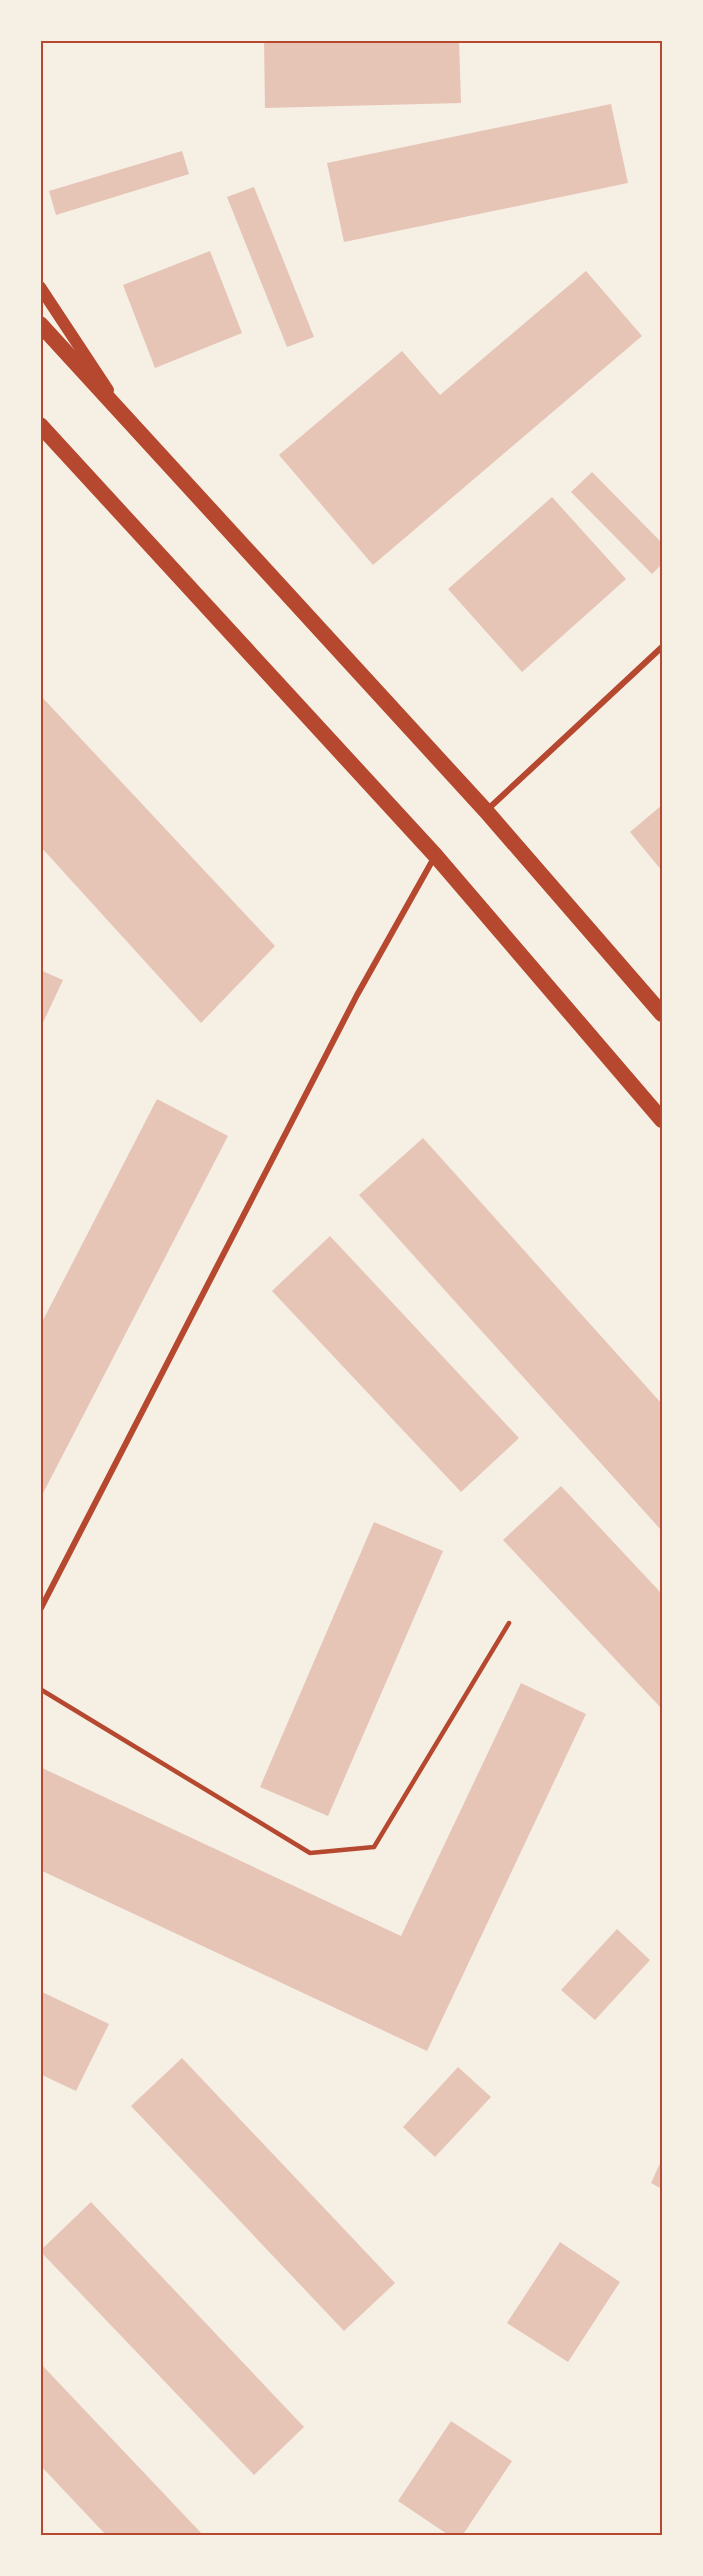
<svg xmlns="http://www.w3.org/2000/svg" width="703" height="2576" font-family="Georgia,serif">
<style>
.building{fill:#e6c5b7}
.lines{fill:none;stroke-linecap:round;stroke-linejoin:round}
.service{stroke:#b5482f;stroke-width:4.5}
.minor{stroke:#b5482f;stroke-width:6}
.secondary{stroke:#b5482f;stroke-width:12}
.trunk{stroke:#b5482f;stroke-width:16}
.neatline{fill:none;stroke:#b5482f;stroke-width:2}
</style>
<rect width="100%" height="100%" fill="#f6efe4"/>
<path class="building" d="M264 40H459L461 103 265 108Z
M611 104 628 183 344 242 327 163Z
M182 151 189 174 56 215 49 191Z
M254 187 314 337 287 347 227 197Z
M210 251 242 333 155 368 123 285Z
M586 271 642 336 373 565 279 455 402 351 440 395Z
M592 472 662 543V564L652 574 571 492Z
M552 497 626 579 522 672 448 589Z
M40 695 275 946 201 1023 40 846Z
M662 805V871L630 832Z
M40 970 63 980 40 1029Z
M157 1099 228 1136 40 1499V1326Z
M423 1138 662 1404V1531L359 1195Z
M330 1236 519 1438 461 1492 272 1291Z
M561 1486 662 1594V1709L503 1540Z
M374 1522 443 1551 328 1816 260 1787Z
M521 1683 586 1714 427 2051 40 1870V1767L401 1936Z
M617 1929 650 1960 595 2020 561 1990Z
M40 1991 109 2024 76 2091 40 2074Z
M182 2058 395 2283 344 2331 131 2106Z
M458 2067 491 2097 435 2157 403 2127Z
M662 2159V2189L651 2183Z
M91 2202 304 2427 254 2475 40 2251Z
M560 2242 620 2282 568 2362 507 2323Z
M40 2363 204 2536H107L40 2465Z
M451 2421 512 2461 462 2536H450L398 2501Z"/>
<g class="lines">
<path class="service" d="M40 1689 310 1853 374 1847 509 1623"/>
<path class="minor" d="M487 810 662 647
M40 1610 357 995 435 856"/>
<path class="secondary" d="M40 287 108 390"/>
<path class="trunk" d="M40 324 486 811 662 1014
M40 425 435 855 662 1120"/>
</g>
<rect width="703" height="2576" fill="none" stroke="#f6efe4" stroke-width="84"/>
<rect x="42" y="42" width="619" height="2492" class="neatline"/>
</svg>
